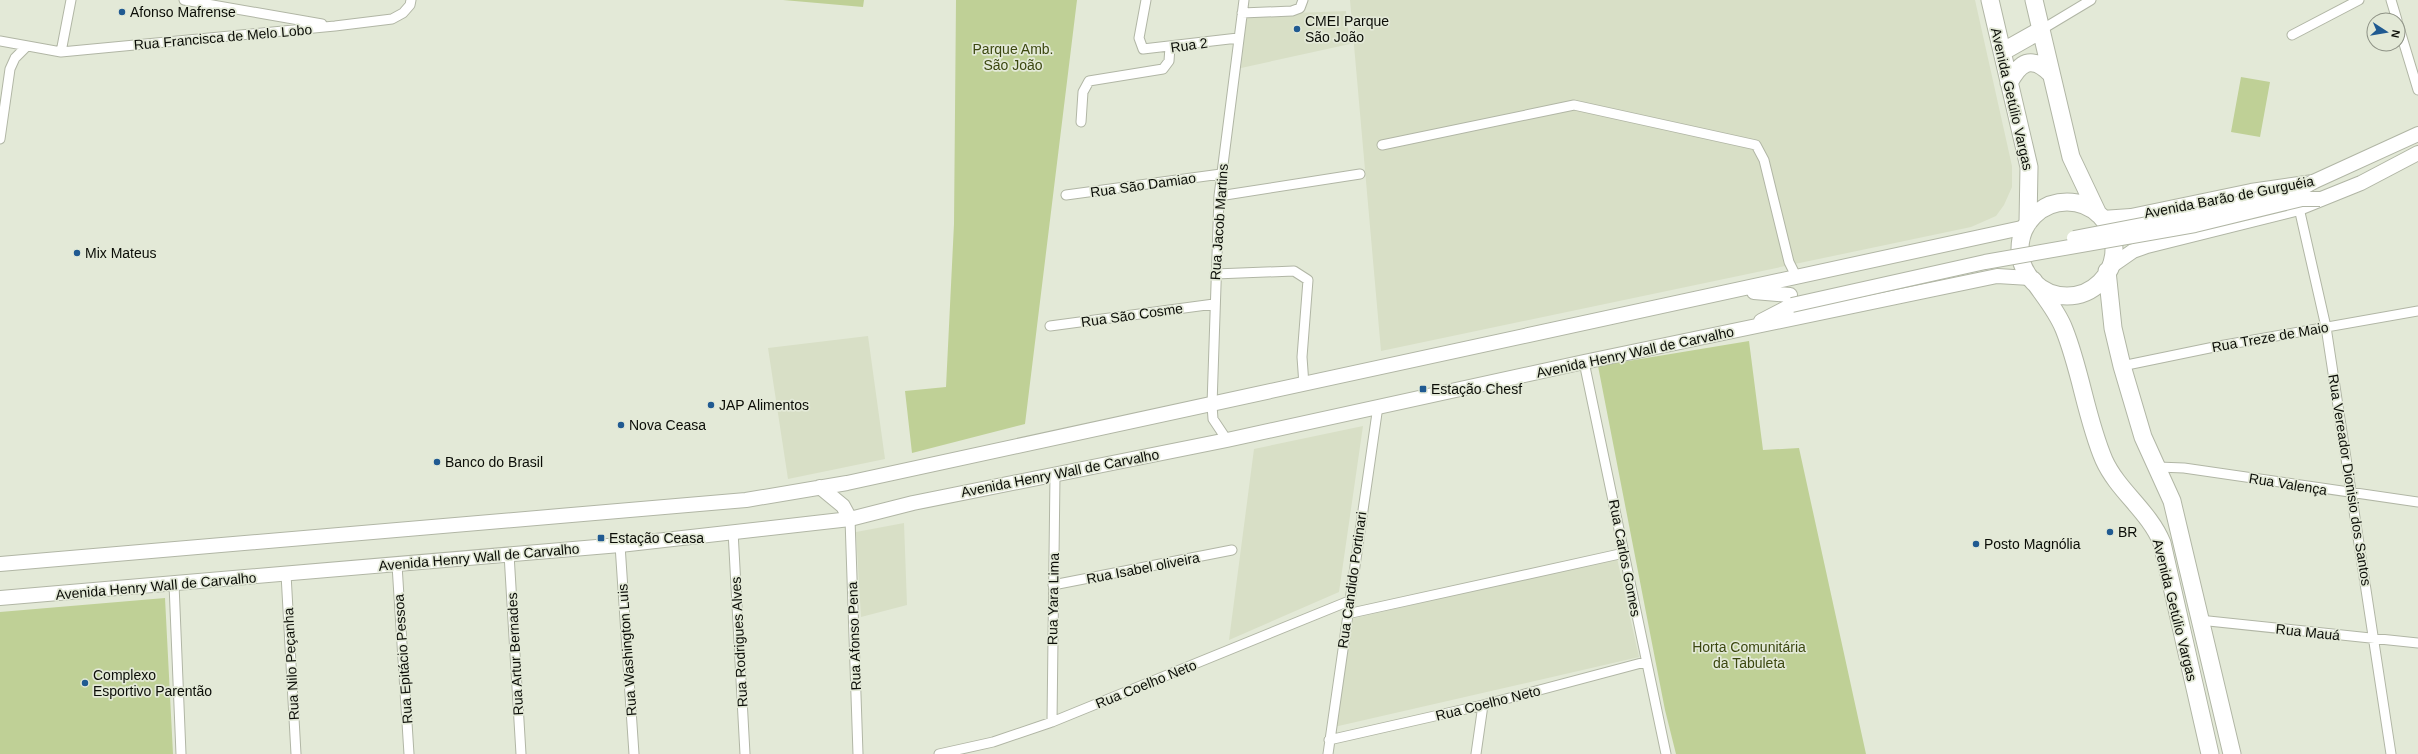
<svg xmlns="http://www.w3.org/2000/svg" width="2418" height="754" font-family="Arial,sans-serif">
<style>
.built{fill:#d8dfc6}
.green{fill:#bfd096}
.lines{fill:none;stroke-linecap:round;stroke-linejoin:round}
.street-casing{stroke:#b1b6a5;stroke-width:11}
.primary-casing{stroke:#b1b6a5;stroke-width:16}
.highway-casing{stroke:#b1b6a5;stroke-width:19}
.street{stroke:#fff;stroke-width:9}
.primary{stroke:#fff;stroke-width:14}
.highway{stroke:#fff;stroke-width:17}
.primary-bridge-casing{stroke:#b1b6a5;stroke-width:16;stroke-linecap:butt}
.primary-bridge{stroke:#fff;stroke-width:14}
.poi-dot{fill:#205a91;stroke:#e3e9d7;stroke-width:1.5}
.labels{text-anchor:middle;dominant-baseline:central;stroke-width:3.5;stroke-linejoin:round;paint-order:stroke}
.poi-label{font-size:14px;fill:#0b0d07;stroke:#e3e9d7;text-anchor:start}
.street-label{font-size:14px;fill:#0b0d07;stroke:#e3e9d7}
.park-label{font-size:14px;fill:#3b470f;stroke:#e3e9d7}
</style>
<rect width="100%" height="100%" fill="#e3e9d7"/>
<path class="built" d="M1350 0H1975L2012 166V187L2004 205 1996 216 1971 227 1381 351Z
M1346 11 1350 44 1241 68 1247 15Z
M868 336 885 459 788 479 768 348Z
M1363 426 1339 592 1229 640 1254 449Z
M904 523 907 605 861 617 856 532Z
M1617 558 1639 657 1334 727 1351 619Z"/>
<path class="green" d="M783 0H864L863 7Z
M956 0H1077L1025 424 912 453 905 391 946 387 954 224Z
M2241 77 2270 82 2260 137 2231 132Z
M1749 341 1763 450 1799 448 1866 754H1676L1665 710 1598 366Z
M165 598 173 754H0V612Z"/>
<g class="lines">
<defs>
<path id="street" d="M184 0 322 24
M1146 0 1139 38 1143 49 1238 38
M2391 0 2397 20
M1242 13 1292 11 1300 8 1303 0
M2398 24 2418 90
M2041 30 2091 0
M2292 35 2359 0
M0 41 61 52 335 26 392 19 403 13 410 5 411 0
M61 52 71 0
M1081 122 1083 92 1089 81 1163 69 1169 61 1170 47
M0 139 10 69 15 58 27 46
M1382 145 1574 105 1756 145 1764 160 1789 262 1797 278
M1066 195 1221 174
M1219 196 1360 174
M2299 208 2326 327 2391 754
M1215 274 1294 271 1308 280 1302 357 1304 385
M1050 326 1214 304
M1584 362 1666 754
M2122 366 2219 346 2418 311
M1227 440 1213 419 1212 405 1219 196 1244 0
M2158 467 2184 468 2418 502
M850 519 858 754
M733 531 745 754
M620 545 634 754
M509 554 521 754
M397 565 409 754
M286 574 296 754
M174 584 181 754
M1053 585 1232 550
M1347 614 1624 553
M2199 620 2418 643
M1052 722 1055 475
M1329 740 1483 705 1645 662
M939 754 993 742 1052 722 1349 601
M1328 754 1378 406
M1476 754 1483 705"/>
<path id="primary" d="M2102 218 2131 216 2251 191 2313 182 2418 134
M2110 267 2133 251 2147 246 2299 208 2361 183 2418 153
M1754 292 1790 295
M1761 321 1792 305
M820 487 843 506 850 519
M0 564 746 500 847 483 2026 227
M0 598 620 545 850 519 913 503 1227 440 1584 362 1997 276 2030 278"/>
<path id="highway" d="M1990 0 2029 167 2028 223
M2034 0 2071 157 2098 214
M2002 52 2041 30
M2009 83C2020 62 2031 55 2050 73
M2020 249a47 47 0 1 1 94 0a47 47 0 1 1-94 0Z
M2107 271 2113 328 2122 366 2143 437 2172 501 2232 754
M2033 280C2044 296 2057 311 2064 329 2081 371 2086 418 2104 460 2118 491 2149 511 2162 543L2210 754"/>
</defs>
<use href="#street" class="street-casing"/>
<use href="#primary" class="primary-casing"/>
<use href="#highway" class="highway-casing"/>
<use href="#street" class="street"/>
<use href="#primary" class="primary"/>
<use href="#highway" class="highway"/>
<defs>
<path id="primary-bridge" d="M2074 238 2199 214 2302 188 2313 182
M1792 305 1985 262 2195 225 2302 199H2320"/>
</defs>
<use href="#primary-bridge" class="primary-bridge-casing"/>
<use href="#primary-bridge" class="primary-bridge"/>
</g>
<g class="poi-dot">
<circle cx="122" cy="12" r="4"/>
<circle cx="1297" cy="29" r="4"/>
<circle cx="77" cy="253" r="4"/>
<rect x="1419" y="385" width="8" height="8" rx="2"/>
<circle cx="711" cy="405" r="4"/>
<circle cx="621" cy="425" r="4"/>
<circle cx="437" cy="462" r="4"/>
<circle cx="2110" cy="532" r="4"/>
<rect x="597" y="534" width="8" height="8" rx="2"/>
<circle cx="1976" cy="544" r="4"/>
<circle cx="85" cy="683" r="4"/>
</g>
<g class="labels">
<g class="poi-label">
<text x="130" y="12">Afonso Mafrense</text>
<text x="1305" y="21">CMEI Parque<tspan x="1305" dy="16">São João</tspan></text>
<text x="85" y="253">Mix Mateus</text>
<text x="1431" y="389">Estação Chesf</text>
<text x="719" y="405">JAP Alimentos</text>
<text x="629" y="425">Nova Ceasa</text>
<text x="445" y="462">Banco do Brasil</text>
<text x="2118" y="532">BR</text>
<text x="609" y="538">Estação Ceasa</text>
<text x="1984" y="544">Posto Magnólia</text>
<text x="93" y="675">Complexo<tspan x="93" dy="16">Esportivo Parentão</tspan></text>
</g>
<g class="street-label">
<text transform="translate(223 37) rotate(-5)">Rua Francisca de Melo Lobo</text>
<text transform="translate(1189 45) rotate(-8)">Rua 2</text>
<text transform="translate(2012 99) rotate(77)">Avenida Getúlio Vargas</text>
<text transform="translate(1143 185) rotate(-8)">Rua São Damiao</text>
<text transform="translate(2229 197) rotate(-11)">Avenida Barão de Gurguéia</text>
<text transform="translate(1219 222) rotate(-86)">Rua Jacob Martins</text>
<text transform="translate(1132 315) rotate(-8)">Rua São Cosme</text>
<text transform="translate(2270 337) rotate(-10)">Rua Treze de Maio</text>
<text transform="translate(1635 352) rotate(-12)">Avenida Henry Wall de Carvalho</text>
<text transform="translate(1060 473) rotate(-11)">Avenida Henry Wall de Carvalho</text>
<text transform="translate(2350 480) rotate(81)">Rua Vereador Dionisio dos Santos</text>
<text transform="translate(2288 484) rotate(9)">Rua Valença</text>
<text transform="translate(479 557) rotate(-5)">Avenida Henry Wall de Carvalho</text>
<text transform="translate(1625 558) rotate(79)">Rua Carlos Gomes</text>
<text transform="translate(1143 568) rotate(-11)">Rua Isabel oliveira</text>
<text transform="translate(1352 580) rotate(-82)">Rua Candido Portinari</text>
<text transform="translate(156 586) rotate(-5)">Avenida Henry Wall de Carvalho</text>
<text transform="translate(1053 599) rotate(-89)">Rua Yara Lima</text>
<text transform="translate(2175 610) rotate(76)">Avenida Getúlio Vargas</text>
<text transform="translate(2308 632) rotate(6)">Rua Mauá</text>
<text transform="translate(854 636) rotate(-92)">Rua Afonso Pena</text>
<text transform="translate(739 642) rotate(-93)">Rua Rodrigues Alves</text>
<text transform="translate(627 650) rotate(-94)">Rua Washington Luis</text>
<text transform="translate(515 654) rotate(-93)">Rua Artur Bernades</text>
<text transform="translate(403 659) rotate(-94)">Rua Epitácio Pessoa</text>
<text transform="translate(291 664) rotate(-93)">Rua Nilo Peçanha</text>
<text transform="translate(1146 684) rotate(-22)">Rua Coelho Neto</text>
<text transform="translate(1488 703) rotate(-14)">Rua Coelho Neto</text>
</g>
<g class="park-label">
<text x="1013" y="49">Parque Amb.<tspan x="1013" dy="16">São João</tspan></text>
<text x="1749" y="647">Horta Comunitária<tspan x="1749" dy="16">da Tabuleta</tspan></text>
</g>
</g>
<g transform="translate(2386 32) rotate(102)"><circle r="19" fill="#e3e9d7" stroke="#8d9184"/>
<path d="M0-3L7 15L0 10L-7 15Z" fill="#205a91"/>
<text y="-6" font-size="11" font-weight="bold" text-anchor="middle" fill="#0b0d07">N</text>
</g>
</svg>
